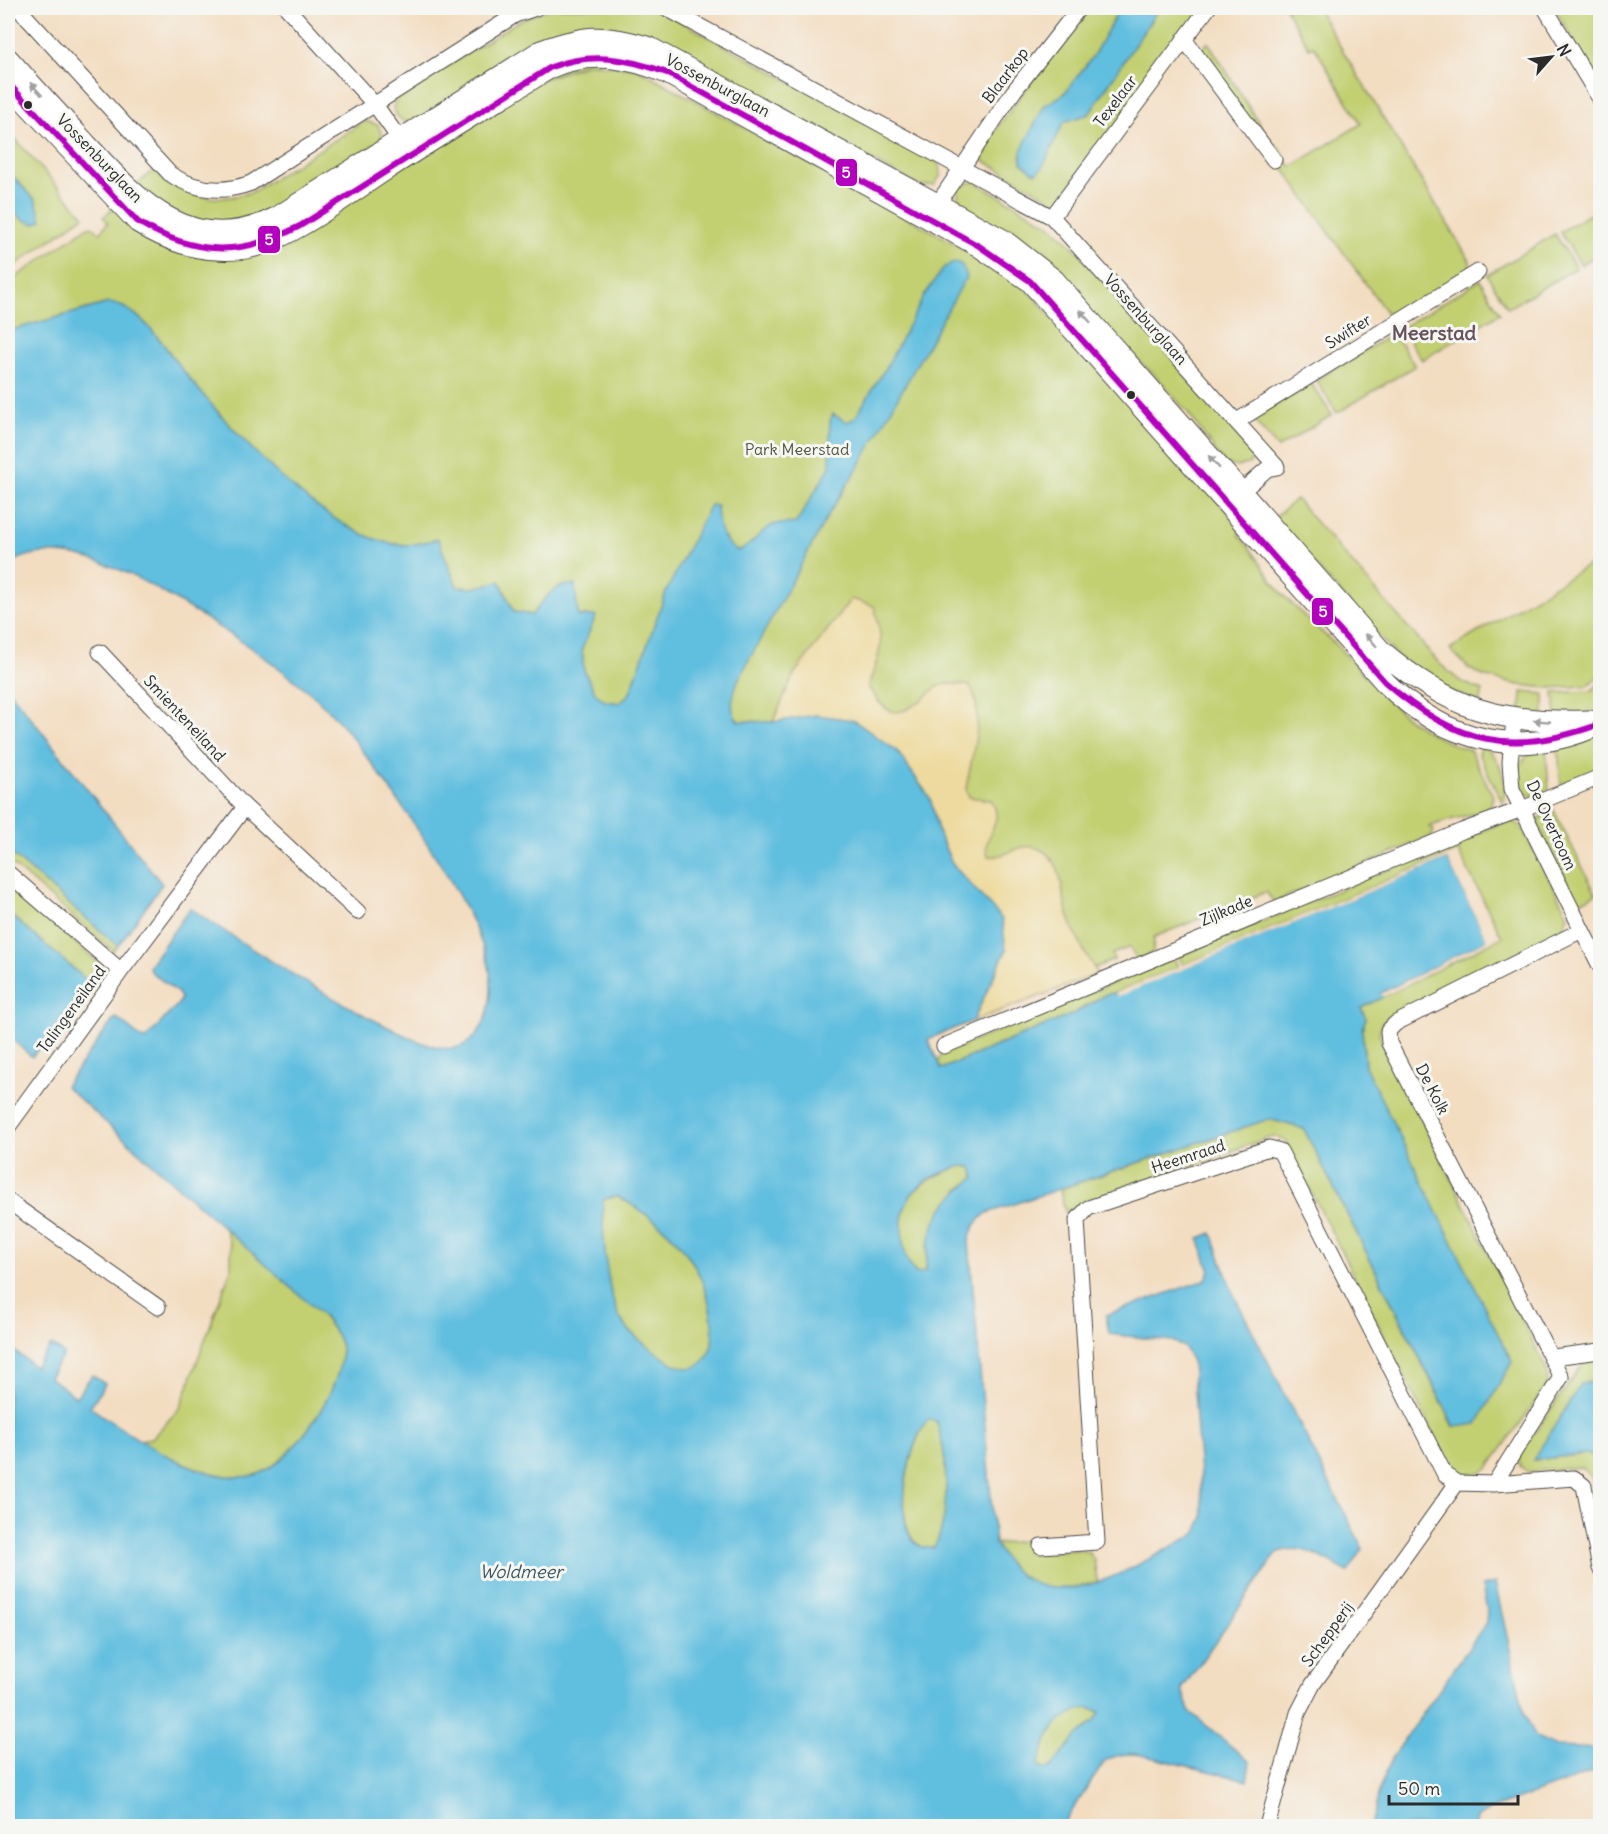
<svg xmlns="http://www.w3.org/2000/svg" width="1608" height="1834" font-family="Delius,sans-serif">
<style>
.green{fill:#c2d072;stroke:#767e4e;stroke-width:1.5}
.sand{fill:#eeda9e;stroke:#8c8264;stroke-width:1.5}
.water{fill:#61bedf;stroke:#467485;stroke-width:1.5;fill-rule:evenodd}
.pier{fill:#f3ddc1}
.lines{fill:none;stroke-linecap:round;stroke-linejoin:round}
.street-casing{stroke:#494642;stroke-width:17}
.secondary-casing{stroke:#494642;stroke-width:23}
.street{stroke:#fff;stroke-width:15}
.secondary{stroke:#fff;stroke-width:21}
.bus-1-casing{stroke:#f6f6f2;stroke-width:10}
.bus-1{stroke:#b400be;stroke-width:6}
.oneway{fill:#a0a0a0}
.bus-dot{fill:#2b2b2b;stroke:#f6f6f2;stroke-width:2}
.labels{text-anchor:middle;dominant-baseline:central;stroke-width:6;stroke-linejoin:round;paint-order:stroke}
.street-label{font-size:16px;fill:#2b2b2b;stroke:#f6f6f2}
.park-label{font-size:16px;fill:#51543d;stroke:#f6f6f2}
.water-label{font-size:18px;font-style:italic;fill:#3b5761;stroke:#f6f6f2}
.quarter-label{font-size:20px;font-weight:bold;fill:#66535c;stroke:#f6f6f2}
.line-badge{stroke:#f6f6f2;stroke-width:2}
.badge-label{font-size:16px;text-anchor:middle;font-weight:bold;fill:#fff}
</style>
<rect width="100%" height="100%" fill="#f6f6f2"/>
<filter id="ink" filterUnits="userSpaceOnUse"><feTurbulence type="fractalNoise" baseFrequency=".0167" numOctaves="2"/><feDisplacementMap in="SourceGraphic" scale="12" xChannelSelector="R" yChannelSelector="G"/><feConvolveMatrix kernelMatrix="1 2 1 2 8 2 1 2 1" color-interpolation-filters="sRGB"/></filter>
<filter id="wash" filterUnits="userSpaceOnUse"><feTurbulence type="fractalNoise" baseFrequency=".008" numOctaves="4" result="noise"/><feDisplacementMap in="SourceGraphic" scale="24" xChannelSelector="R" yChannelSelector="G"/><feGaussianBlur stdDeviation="1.35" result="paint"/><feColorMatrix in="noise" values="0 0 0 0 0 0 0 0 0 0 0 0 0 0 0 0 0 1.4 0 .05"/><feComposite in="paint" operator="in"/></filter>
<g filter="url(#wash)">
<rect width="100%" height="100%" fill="#f3ddc1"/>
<path class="green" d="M551 8H649L663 12 935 160 940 166 941 175 934 185 919 186 653 43 409 123C399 120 396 116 393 107L397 98 520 20Z
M1087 8H1120L1093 56 1064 94 1044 106 1042 168 1064 121 1089 114 1159 8H1203L1057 203 976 156Z
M1285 8H1317L1470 261V268L1464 275 1394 316 1386 312 1200 52 1208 42 1274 147 1277 145 1291 167 1361 124 1314 46 1309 48Z
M1554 8H1594L1600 18V84Z
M583 63 636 68 1017 278 1244 530 1239 535C1254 551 1264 570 1277 587 1295 611 1318 627 1339 648 1384 693 1404 730 1470 750L1493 796 1490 808C1469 817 1450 818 1429 827L1434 830 1432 836 1274 902 1266 892 1154 937 1153 953 1136 959 1130 947 1112 954 1114 960 1094 968 1090 963 1029 932 780 706 773 722 738 721 732 712 637 673 630 693 620 703 605 701 596 694 584 671 582 649 595 616H578L553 591 532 615 514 612 500 581 474 588 457 587 438 539C428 541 417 545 407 545 329 545 226 424 181 368 163 345 140 306 108 303L8 331V283L86 228 92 226 100 233 108 222 103 217 113 209 184 252 546 77Z
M365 121 378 125 382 136 378 143 267 216 240 224 185 221 135 187 154 169C182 197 216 205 254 191Z
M8 131 84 216 8 270V205L22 219 36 201 8 171Z
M975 182 1047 223 1067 240 1252 448 1254 456 1250 463 1237 467 1224 463 1188 413 1154 374 963 211 958 203V189L967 183Z
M1600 208V253L1581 265 1560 232Z
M1555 234 1576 268 1508 308 1487 275Z
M1480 280 1500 313 1422 360 1401 328Z
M1394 333 1415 366 1337 413 1316 380Z
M1311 383 1332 415 1278 448 1255 422 1259 415Z
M1296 499 1440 664 1460 681 1483 691 1480 703 1450 691 1396 655 1273 519Z
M1600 558V675L1587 686 1548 688 1513 684 1483 676 1468 668 1450 649Z
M1600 683V711L1556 716 1554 693 1591 691Z
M1522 692 1544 694V715L1521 713Z
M1600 733V769L1561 786 1558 747Z
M1481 746C1501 754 1508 784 1503 803L1479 755Z
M1546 749 1549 791 1533 796 1525 793 1517 777C1521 758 1528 752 1546 749Z
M1552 807 1596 894 1578 903 1536 821Z
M1511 821 1521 826 1568 915 1562 931 1386 1019 1381 1025 1379 1035 1546 1368 1548 1378 1544 1390 1488 1468C1458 1488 1449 1461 1435 1438L1286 1141 1276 1136 1265 1139 1089 1201 1065 1212 1060 1189 1269 1119 1304 1129 1454 1427 1365 1066 1362 1029 1366 1018 1361 1008 1502 937 1458 851 1183 965 1179 956 1501 823Z
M8 851 118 946 113 951 8 861Z
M8 883 103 967 90 983 8 913Z
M1174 958 1178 967 1115 993 1106 994 1073 1014 941 1069 938 1061 942 1054Z
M962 1166 972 1167 975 1178 959 1189 927 1246 926 1271 918 1274C908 1266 904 1252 903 1240 901 1229 898 1214 904 1204 915 1185 942 1172 962 1166Z
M617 1196C669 1225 705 1260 712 1321 714 1336 713 1354 701 1364 691 1372 676 1366 667 1360 652 1349 632 1337 622 1321 606 1297 602 1229 602 1200Z
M225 1229C255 1255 328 1309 340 1344 352 1379 289 1467 255 1475 222 1484 166 1458 139 1440L152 1438 180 1408 231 1269V1247Z
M1600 1357V1381L1581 1384 1534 1460 1586 1454 1600 1456V1519L1592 1478 1581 1467 1528 1472 1520 1466 1518 1456 1587 1358Z
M928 1420 936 1421C948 1452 951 1518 935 1548 931 1548 924 1548 921 1546 889 1530 910 1440 928 1420Z
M1035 1540 1036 1553 1076 1550 1088 1552 1094 1560 1097 1582C1049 1596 1020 1590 995 1544Z
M1089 1708 1100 1712 1095 1721 1077 1736 1050 1769H1044L1038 1765C1048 1736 1054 1714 1089 1708Z"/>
<path class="sand" d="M851 599 874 606C885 643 881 652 868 686 887 718 898 719 927 696 931 692 936 686 942 685 951 682 961 684 970 686 986 715 971 758 966 789L969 797 991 800C1007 825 980 835 988 856 1004 859 1017 844 1033 847 1044 849 1052 858 1057 867 1062 878 1062 892 1065 903 1071 929 1084 953 1098 974L973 1021 1006 950 976 891 953 865 939 835 930 798 773 722 794 674Z"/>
<path class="water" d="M1120 8H1159L1089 114 1064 122 1042 168 1035 173 1022 163 1021 151 1044 106 1064 94 1093 56Z
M8 171 36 201 42 220 34 224 22 219 8 205Z
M956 262 962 265 967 276 861 463 830 512 738 680C733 696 728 707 738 721L773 722 816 715 853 720 897 751 930 798 939 835 953 865 1002 919 1006 950 973 1021 928 1039 941 1069 1073 1014 1106 994 1115 993 1117 996 1447 859 1487 940 1381 993 1383 997 1361 1008 1366 1018 1362 1029 1365 1066 1512 1362 1477 1424 1455 1427 1304 1129 1269 1119 987 1213C976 1222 972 1228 969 1242L995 1544C1043 1633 1131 1567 1195 1534L1203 1517 1192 1361 1184 1347 1172 1341 1109 1334 1106 1315 1205 1280 1210 1272 1199 1238 1212 1233 1232 1291 1363 1549 1348 1572C1325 1560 1303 1541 1277 1553L1182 1689 1189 1711 1250 1762 1247 1780 1141 1755C1127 1753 1118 1754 1105 1761L1062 1826H8V1346L35 1367 51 1345 64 1354 49 1377 76 1397 92 1375 105 1384 90 1407C128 1434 206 1488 255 1475 291 1466 346 1384 341 1348 339 1336 330 1325 323 1316L65 1086 114 1019 117 1018 141 1038 146 1039 179 1003 181 998 178 993 150 971 149 966 190 908C250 949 310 987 374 1020 397 1031 419 1045 444 1048 463 1051 478 1037 485 1020 493 999 493 974 485 952 464 894 425 840 390 789 367 757 345 724 315 697 270 658 220 627 169 596 128 571 54 533 8 565V331L109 303C140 306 163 345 181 368 226 424 330 545 407 545 417 545 428 541 438 539L457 587 474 588 500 581 514 612 532 615C544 600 554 582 575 585L578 616H596L582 649 584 671 596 694 605 701 620 703 630 693 666 592 710 505 717 506C718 525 720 539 737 551 753 547 760 528 776 524 782 523 790 524 796 523L830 467V421L833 414 847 422 855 418 888 364 924 296 944 267ZM962 1166 972 1167 975 1178C938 1204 928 1226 926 1271L917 1274C908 1266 904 1252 903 1240 896 1196 922 1177 962 1166ZM617 1196C669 1225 705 1260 712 1321 714 1336 713 1354 701 1364 691 1372 676 1366 667 1360 652 1349 632 1337 622 1321 606 1297 602 1229 603 1200ZM928 1420 936 1421C948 1452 951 1518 934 1548 930 1548 924 1548 920 1546 889 1530 909 1440 928 1420ZM1089 1708 1100 1712 1095 1721 1077 1736 1050 1769H1044L1038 1765C1048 1736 1054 1714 1089 1708Z
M8 689 162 884 118 946 8 851Z
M8 913 90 983 32 1057 8 1036Z
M1600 1381V1456L1586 1454 1533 1460 1581 1384Z
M1495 1583 1524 1712 1536 1738 1556 1747 1600 1749V1770L1488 1810 1477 1818 1476 1826H1371L1380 1788 1392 1758 1486 1623 1487 1610 1482 1586Z"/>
<path class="pier" d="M1447 856 1490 941 1383 997 1381 994 1487 940 1447 859 1117 997 1115 993Z"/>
</g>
<g filter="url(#ink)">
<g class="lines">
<defs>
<path id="street" d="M18 8 170 174C196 191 222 194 251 183L515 15 536 8
M287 8 376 106 405 147
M666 8 1052 217 1277 467 1267 469 1234 498
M1545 8 1600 99
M1184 39 1274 160
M932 212 1014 91 1079 8
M1052 217 1208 8
M1237 421 1478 272
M100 652 245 807 358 912
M1514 719 1510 762 1512 789 1600 966
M8 873 121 971
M944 1046 1462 831 1522 809 1600 777
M8 1127 121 971 245 807
M8 1201 158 1307
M1553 1357 1600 1351
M1494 1484 1561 1377 1389 1043 1388 1031 1396 1023 1582 930
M1041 1546 1097 1542 1077 1220 1088 1208 1269 1148 1280 1151 1445 1475 1457 1483 1494 1484 1574 1478 1584 1486 1600 1568
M1267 1826 1298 1713 1313 1684 1457 1483"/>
<path id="secondary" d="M8 59C33 87 59 115 85 143 139 202 192 261 278 217L541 51C585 35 604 34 650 48L1003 240 1054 280 1380 650C1450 710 1500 724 1591 721
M8 83 138 222C171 243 206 254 246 248 289 241 350 192 388 168 442 133 496 101 551 67 590 50 629 57 667 73L979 246 1030 281 1385 682C1445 743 1522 760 1600 724"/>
</defs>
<use href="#street" class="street-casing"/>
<use href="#secondary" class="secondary-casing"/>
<use href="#street" class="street"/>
<use href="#secondary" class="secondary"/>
<defs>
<path id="bus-1" d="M8 83 138 222C196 256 241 257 300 226L551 67C591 52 628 58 667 73L979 246 1030 281 1385 682C1455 744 1512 757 1600 724"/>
</defs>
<use href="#bus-1" class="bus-1-casing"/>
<use href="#bus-1" class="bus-1"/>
</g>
<defs><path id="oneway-solid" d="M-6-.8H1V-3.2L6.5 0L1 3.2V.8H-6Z" transform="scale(1.5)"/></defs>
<g class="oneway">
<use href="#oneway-solid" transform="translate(36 89) rotate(-133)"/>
<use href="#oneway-solid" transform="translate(1085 316) rotate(-131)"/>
<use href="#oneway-solid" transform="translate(1214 462) rotate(-131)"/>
<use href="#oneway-solid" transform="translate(1371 640) rotate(-131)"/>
<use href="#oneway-solid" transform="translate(1542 721) rotate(-175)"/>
</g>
</g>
<g class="bus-dot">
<circle cx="28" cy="105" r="5"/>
<circle cx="1131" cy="395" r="5"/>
</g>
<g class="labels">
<g class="street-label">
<text transform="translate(1005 75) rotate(-53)">Blaarkop</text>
<text transform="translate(718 85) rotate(28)">Vossenburglaan</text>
<text transform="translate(1115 101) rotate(-53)">Texelaar</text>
<text transform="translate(100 158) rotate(46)">Vossenburglaan</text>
<text transform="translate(1146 319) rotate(48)">Vossenburglaan</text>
<text transform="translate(1348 331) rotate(-32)">Swifter</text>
<text transform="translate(185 718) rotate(47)">Smienteneiland</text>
<text transform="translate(1552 825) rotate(65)">De Overtoom</text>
<text transform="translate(1226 910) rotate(-23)">Zijlkade</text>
<text transform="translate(71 1009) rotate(-54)">Talingeneiland</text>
<text transform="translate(1433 1089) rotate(63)">De Kolk</text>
<text transform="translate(1188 1156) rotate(-18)">Heemraad</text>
<text transform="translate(1327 1634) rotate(-54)">Schepperij</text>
</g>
<g class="park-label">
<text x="797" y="449">Park Meerstad</text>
</g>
<g class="water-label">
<text x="521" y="1571">Woldmeer</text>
</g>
<g class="quarter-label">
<text x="1434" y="332">Meerstad</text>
</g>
</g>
<g class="line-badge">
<rect x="835" y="158" width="23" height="29" rx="6" fill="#b400be"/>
<rect x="257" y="225" width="24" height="29" rx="6" fill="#b400be"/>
<rect x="1311" y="597" width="23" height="29" rx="6" fill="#b400be"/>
</g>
<g class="badge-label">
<text x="846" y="178">5</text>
<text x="269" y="245">5</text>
<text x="1323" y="617">5</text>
</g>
<rect width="1608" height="1834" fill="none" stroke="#f6f6f2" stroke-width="30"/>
<g transform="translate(1551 57) rotate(62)" stroke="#f6f6f2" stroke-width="4.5" paint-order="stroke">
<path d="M0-4.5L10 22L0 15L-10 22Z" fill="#2b2b2b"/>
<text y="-9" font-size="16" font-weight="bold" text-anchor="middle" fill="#2b2b2b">N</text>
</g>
<path d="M1389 1795v9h129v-9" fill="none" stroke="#2b2b2b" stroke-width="3"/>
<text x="1398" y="1795" font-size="18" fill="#2b2b2b" stroke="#f6f6f2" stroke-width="4.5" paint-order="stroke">50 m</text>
</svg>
